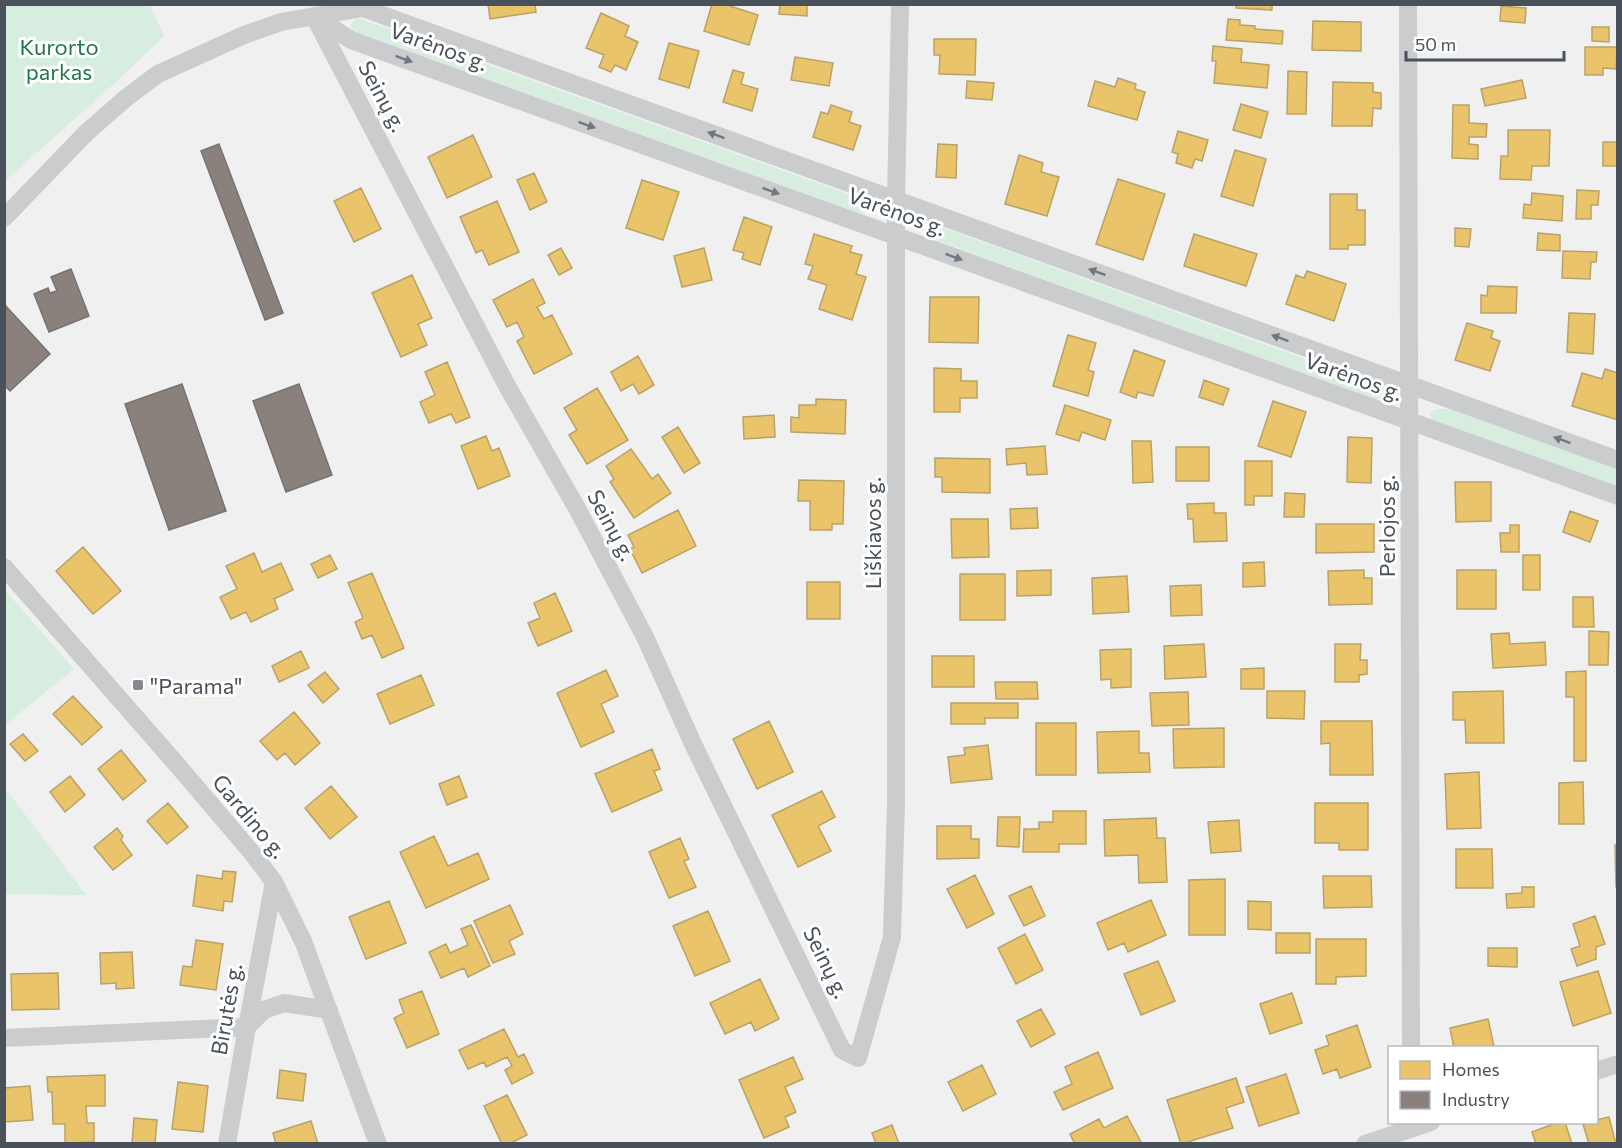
<svg xmlns="http://www.w3.org/2000/svg" width="1622" height="1148" font-family="Commissioner,sans-serif">
<style>
.green{fill:#d7ede0}
.homes{fill:#e9c46a;stroke:#b9a266;stroke-width:1.5}
.industry{fill:#8a817c;stroke:#767372;stroke-width:1.5}
.lines{fill:none;stroke-linecap:round;stroke-linejoin:round}
.minor{stroke:#cbccce;stroke-width:18}
.oneway{fill:#70777e}
.poi-dot{fill:#84898f;stroke:#fff;stroke-width:2}
.labels{text-anchor:middle;dominant-baseline:central;stroke-width:6;stroke-linejoin:round;paint-order:stroke}
.park-label{font-size:22px;fill:#1f774c;stroke:#fff}
.street-label{font-size:22px;fill:#49525b;stroke:#fff}
.poi-label{font-size:22px;fill:#49525b;stroke:#fff;text-anchor:start}
</style>
<rect width="100%" height="100%" fill="#f1f0f0"/>
<path class="green" d="M5 4 150 5 164 36 115 83 5 181Z
M355 19H361L862 199 866 208 864 212 860 213 356 32 352 29 350 25Z
M936 225 1388 389 1390 397 1375 399 925 236 923 234 924 230Z
M1436 409H1449L1617 469V487L1432 419 1430 413Z
M5 590 74 669 5 725H4Z
M4 788H5L86 895 5 894Z"/>
<path class="homes" d="M488 4H535L536 12 490 19Z
M712 4H731L730 6 758 15 749 45 704 31Z
M780 4H807V16L779 14Z
M1236 4H1272V10L1236 8Z
M1501 6 1526 8 1525 23 1500 21Z
M601 13 629 26 625 36 638 42 626 70 615 65 611 72 599 67 604 55 586 48Z
M1228 19 1240 20V25L1255 26V29L1283 31 1282 44 1226 40Z
M1313 21 1361 22V51L1312 50Z
M1592 27H1609V42L1592 41Z
M934 39H976L975 75 939 74 940 55H934Z
M669 43 699 51 689 88 659 79Z
M1213 46 1242 49 1241 62 1269 65 1267 88 1214 83 1216 61H1212Z
M1585 47H1617L1616 69 1603 68V75H1585Z
M795 57 833 63 829 86 791 80Z
M733 70 744 73 741 84 758 89 752 111 723 102Z
M1288 71 1307 72 1306 114H1287Z
M1118 78 1136 84 1135 89 1145 92 1137 120 1088 106 1095 81 1115 87Z
M1522 80 1526 98 1485 106 1481 89Z
M967 81 994 83 992 100 966 98Z
M1333 82 1373 83V92L1381 93V109L1373 108 1372 126H1332Z
M1241 104 1268 112 1261 138 1233 130Z
M831 105 852 112 849 122 861 126 853 150 813 137 821 112 828 114Z
M1453 105H1469V123L1487 124 1486 137H1469V144L1478 145V159L1452 158Z
M1508 130H1550L1549 166H1532L1531 180 1500 179 1501 156H1508Z
M1178 131 1208 140 1202 161 1195 159 1192 168 1176 163 1178 154 1172 152Z
M473 135 492 177 447 198 428 157Z
M1603 142H1618V166H1603Z
M938 144 957 145 956 178 936 177Z
M1235 150 1266 159 1253 206 1221 196Z
M1019 155 1043 163 1041 172 1059 177 1047 216 1005 204Z
M534 173 547 202 530 210 517 180Z
M1118 179 1165 194 1143 260 1096 244Z
M642 180 679 192 663 240 626 228Z
M361 188 381 229 354 242 334 201Z
M1577 190 1599 191 1598 205H1591V219H1576Z
M1532 193 1563 196 1562 221 1523 218 1524 204 1531 205Z
M1330 194H1357V210H1365V245H1348V249H1330Z
M497 201 519 252 489 265 482 250 476 253 460 217Z
M744 217 772 227 760 265 742 259 744 253 733 250Z
M1455 228 1471 229 1469 247 1455 246Z
M1538 233 1560 235V251L1537 250Z
M814 234 852 246 850 252 862 255 856 274 866 277 852 320 819 309 827 285 808 279 813 266 805 264Z
M1194 234 1257 254 1246 286 1184 266Z
M561 248 572 268 559 275 548 255Z
M704 248 712 280 682 287 674 256Z
M1563 251 1597 252 1596 262H1591L1590 279 1562 278Z
M1307 271 1346 284 1334 321 1286 304 1296 275 1304 278Z
M412 275 432 318 418 324 427 345 401 357 372 293Z
M533 279 545 303 537 307 544 319 552 315 572 354 534 374 517 341 524 337 517 322 507 327 493 300Z
M1488 286 1517 287 1516 313H1481V295L1487 296Z
M930 297H979L978 343 929 342Z
M1569 313 1595 314 1593 354 1567 352Z
M1467 323 1493 331 1491 338 1500 341 1490 371 1455 360Z
M1068 335 1096 343 1088 370 1094 372 1088 396 1053 386Z
M1134 350 1165 361 1153 396 1138 392 1136 398 1120 392Z
M638 356 654 385 639 394 633 384 621 391 611 372Z
M447 362 470 417 456 423 451 414 429 423 420 402 435 395 425 372Z
M934 368 961 369V381H977V398H960V412H934Z
M1605 369 1618 373V420L1572 406 1582 373 1602 379Z
M1204 380 1229 389 1223 405 1199 397Z
M597 388 628 440 587 464 569 435 577 430 564 408Z
M816 399 846 400 845 434 791 432V417L799 418V405H816Z
M1273 401 1306 412 1291 457 1258 446Z
M1065 405 1111 420 1105 440 1082 432 1079 441 1056 434Z
M774 415 775 437 744 439 743 417Z
M678 427 700 463 684 473 662 437Z
M486 436 492 451 499 448 510 476 478 489 461 446Z
M1348 437 1372 438 1371 483 1347 482Z
M1132 441H1151L1153 482 1133 483Z
M1045 446 1047 474 1027 475 1026 463 1007 465 1006 449Z
M1176 447H1209V481H1176Z
M631 449 652 479 658 474 671 493 634 518 610 482 614 479 606 466Z
M935 458 990 459V493L942 492V477H935Z
M1245 461H1272V496H1254V505H1245Z
M799 480 844 481 843 524H832V530H810V501H798Z
M1455 482H1491V521L1456 522Z
M1285 493 1305 494 1304 517H1284Z
M1214 503V513H1226L1227 541 1194 542 1193 519H1188L1187 504Z
M1037 508 1038 528 1011 529 1010 509Z
M678 510 696 546 642 573 630 549 634 547 628 535Z
M1570 511 1598 521 1590 542 1563 532Z
M951 519H988L989 557 952 558Z
M1316 524H1374V552L1316 553Z
M1510 525H1519V552H1501L1500 533H1510Z
M83 547 121 591 93 614 56 571Z
M254 553 262 572 281 563 293 590 274 599 278 609 251 622 246 612 231 619 220 597 237 589 226 566Z
M330 555 337 569 318 578 311 564Z
M1523 555H1540V590H1523Z
M1264 562 1265 586 1243 587V563Z
M1051 570V595L1017 596V571Z
M1364 570V578H1372V604L1329 605 1328 571Z
M1457 570H1496V609H1457Z
M372 573 404 648 382 658 372 635 362 639 355 622 363 618 348 583Z
M960 574H1005V620H960Z
M1127 576 1129 612 1093 614 1092 578Z
M807 582H840V619H807Z
M1201 585 1202 615 1171 616 1170 586Z
M555 593 572 631 538 646 528 623 540 618 534 603Z
M1573 597H1593L1594 627H1573Z
M1589 631 1609 632 1608 665H1589Z
M1509 633 1510 644 1545 642 1546 665 1493 668 1491 634Z
M1204 644 1206 677 1165 679 1164 646Z
M1335 644H1361L1360 660H1367V674L1359 675V682H1335Z
M1131 649V687L1111 688V679L1101 680 1100 650Z
M301 651 309 668 279 682 272 666Z
M932 656H974V687H932Z
M1264 668V689H1241V669Z
M606 670 618 696 601 704 614 732 581 747 557 693Z
M1586 671V761H1574V697H1566V672Z
M325 672 339 689 323 703 308 685Z
M421 675 434 705 390 724 377 694Z
M995 682H1037L1038 699H996Z
M1267 691H1305L1304 719 1267 718Z
M1503 691 1504 743H1466L1465 720H1453V692Z
M1188 692 1189 725 1152 726 1150 693Z
M73 696 102 727 82 745 53 714Z
M951 703H1018V718H985V724H951Z
M294 712 320 743 295 765 285 753 277 760 260 741Z
M769 721 793 772 757 789 733 739Z
M1321 721H1372L1373 775H1330V743L1321 744Z
M1036 723H1076V775H1036Z
M1224 728V767L1174 768 1173 729Z
M1139 731V753H1149L1150 772 1098 773 1097 732Z
M23 734 38 751 25 761 10 744Z
M988 745 992 779 951 783 948 757 965 755 964 748Z
M652 749 660 769 654 771 662 790 612 812 595 774Z
M121 750 146 781 123 800 98 769Z
M1479 772 1481 828 1447 829 1445 774Z
M70 776 85 795 65 812 50 792Z
M459 776 467 797 447 805 439 784Z
M1583 782 1584 824H1559V783Z
M331 786 357 817 330 839 305 808Z
M822 791 835 817 818 826 831 851 798 867 772 815Z
M168 803 188 827 167 844 147 821Z
M1315 803H1368V850H1339V843H1315Z
M1053 811H1086V844H1059V852H1023L1024 829H1039V822H1053Z
M998 817H1020L1019 847 997 846Z
M1156 818 1157 838H1165L1167 882 1139 883 1138 855 1105 856 1104 820Z
M1239 820 1241 851 1211 853 1208 822Z
M937 826H971V839H979V858L937 859Z
M117 828 123 836 121 840 132 855 113 870 94 847Z
M434 836 448 866 478 853 489 879 426 908 400 852Z
M680 838 689 859 684 861 696 887 669 898 649 852Z
M1615 845H1618V887H1616Z
M1456 849H1492L1493 888H1456Z
M223 871 236 872 232 902 224 901 223 911 193 906 197 875 222 879Z
M975 875 994 914 967 928 947 889Z
M1323 876H1371L1372 907 1324 908Z
M1225 879V935H1189V880Z
M1031 886 1045 916 1024 926 1009 896Z
M1522 887H1534V907L1507 908 1506 894 1522 893Z
M1151 900 1166 935 1128 952 1124 943 1108 950 1097 923Z
M389 901 406 943 366 959 349 917Z
M1248 901 1271 902V930L1248 929Z
M510 905 523 934 509 941 515 954 493 963 474 921Z
M708 911 730 961 695 976 673 926Z
M1595 916 1605 944 1596 947V959L1577 966 1571 949 1580 946 1573 924Z
M471 925 490 966 468 977 464 968 441 978 429 952 446 944 450 953 468 945 461 929Z
M1276 933H1310V953H1276Z
M1025 934 1043 970 1016 984 998 948Z
M1316 939H1366V976L1336 977V984H1316Z
M196 940 223 944 216 990 180 985 183 966 192 967Z
M1488 948H1517V967L1488 966Z
M132 952 134 988 116 989V983L101 984 100 953Z
M1158 961 1175 1001 1141 1015 1124 974Z
M1598 971 1611 1013 1573 1026 1560 982Z
M58 973 59 1009 12 1010 11 974Z
M760 979 779 1019 755 1031 751 1022 725 1034 710 1003Z
M422 991 439 1034 407 1048 394 1018 404 1013 399 1000Z
M1292 993 1302 1023 1270 1034 1260 1004Z
M1041 1009 1055 1034 1031 1047 1017 1021Z
M1488 1019 1494 1046 1454 1048 1450 1028Z
M1357 1025 1371 1067 1340 1078 1337 1069 1323 1074 1315 1050 1329 1045 1326 1036Z
M504 1029 518 1057 524 1054 533 1073 512 1084 505 1070 512 1066 507 1057 486 1067 484 1062 468 1069 459 1050Z
M1098 1052 1113 1088 1063 1110 1054 1092 1072 1084 1065 1067Z
M793 1057 803 1079 785 1087 796 1112 785 1117 789 1127 764 1138 739 1080Z
M982 1065 996 1094 963 1111 948 1082Z
M280 1070 306 1074 303 1101 277 1098Z
M1286 1074 1299 1113 1259 1126 1246 1087Z
M105 1075V1106H86L87 1123H94V1142L65 1143V1124H53L52 1092H48L47 1077Z
M1236 1078 1244 1102 1226 1108 1233 1128 1181 1144 1167 1100Z
M178 1082 208 1086 203 1132 172 1129Z
M30 1086 33 1120 4 1122V1088Z
M507 1095 527 1135 509 1144H502L484 1106Z
M1127 1116 1141 1142 1138 1144H1075L1070 1134 1099 1119 1104 1128Z
M1609 1117 1616 1144H1589L1583 1124 1596 1122V1120Z
M134 1118 157 1120 155 1144H132Z
M311 1121 318 1144H276L273 1133Z
M1559 1122H1565L1572 1144H1536L1532 1132Z
M892 1125 899 1144H876L872 1133Z"/>
<path class="industry" d="M219 144 283 313 265 320 201 151Z
M71 269 89 316 49 332 34 294 48 288 50 293 57 291 51 277Z
M4 304 50 354 10 391 4 385Z
M182 384 226 511 169 530 125 404Z
M299 384 332 475 286 492 253 401Z"/>
<g class="lines">
<path class="minor" d="M1408 4 1411 1048
M314 16 506 384 579 512 645 637 694 746 842 1050 858 1058 892 937 896 804V200L900 4
M315 17 351 40 1618 496
M4 218 86 133 126 98 158 74 244 35 281 22 363 8 1618 460
M4 567 179 767 253 854 274 882 303 941 378 1144
M4 1038 247 1027 264 1010 284 1003 329 1010
M1596 1071 1618 1064
M227 1144 247 1027 274 882
M1365 1144 1431 1122"/>
</g>
<defs><path id="oneway-solid" d="M-6-.8H1V-3.2L6.5 0L1 3.2V.8H-6Z" transform="scale(1.5)"/></defs>
<g class="oneway">
<use href="#oneway-solid" transform="translate(404 59) rotate(20)"/>
<use href="#oneway-solid" transform="translate(587 125) rotate(20)"/>
<use href="#oneway-solid" transform="translate(716 135) rotate(-160)"/>
<use href="#oneway-solid" transform="translate(771 191) rotate(20)"/>
<use href="#oneway-solid" transform="translate(954 257) rotate(20)"/>
<use href="#oneway-solid" transform="translate(1097 272) rotate(-160)"/>
<use href="#oneway-solid" transform="translate(1280 338) rotate(-160)"/>
<use href="#oneway-solid" transform="translate(1562 440) rotate(-160)"/>
</g>
<rect class="poi-dot" x="132" y="679" width="12" height="12" rx="3"/>
<g class="labels">
<g class="park-label">
<text x="59" y="46">Kurorto<tspan x="59" dy="25">parkas</tspan></text>
</g>
<g class="street-label">
<text transform="translate(439 46) rotate(20)">Varėnos g.</text>
<text transform="translate(383 96) rotate(62)">Seinų g.</text>
<text transform="translate(897 211) rotate(20)">Varėnos g.</text>
<text transform="translate(1354 376) rotate(20)">Varėnos g.</text>
<text transform="translate(612 525) rotate(62)">Seinų g.</text>
<text transform="translate(1386 526) rotate(-90)">Perlojos g.</text>
<text transform="translate(872 533) rotate(-90)">Liškiavos g.</text>
<text transform="translate(250 816) rotate(50)">Gardino g.</text>
<text transform="translate(827 962) rotate(64)">Seinų g.</text>
<text transform="translate(226 1009) rotate(-80)">Birutės g.</text>
</g>
<g class="poi-label">
<text x="150" y="685">"Parama"</text>
</g>
</g>
<rect width="1622" height="1148" fill="none" stroke="#49525b" stroke-width="12"/>
<rect x="1388" y="1046" width="210" height="78" fill="#ffffff" stroke="#b6babd" stroke-width="1.5"/>
<rect x="1400" y="1061" width="30" height="18" fill="#e9c46a" stroke="#b6babd" stroke-width="1.5"/>
<text x="1442" y="1076" font-size="18" fill="#49525b">Homes</text>
<rect x="1400" y="1091" width="30" height="18" fill="#8a817c" stroke="#b6babd" stroke-width="1.5"/>
<text x="1442" y="1106" font-size="18" fill="#49525b">Industry</text>
<path d="M1406 51v9h158v-9" fill="none" stroke="#49525b" stroke-width="3"/>
<text x="1415" y="51" font-size="18" fill="#49525b" stroke="#ffffff" stroke-width="4.5" paint-order="stroke">50 m</text>
</svg>
